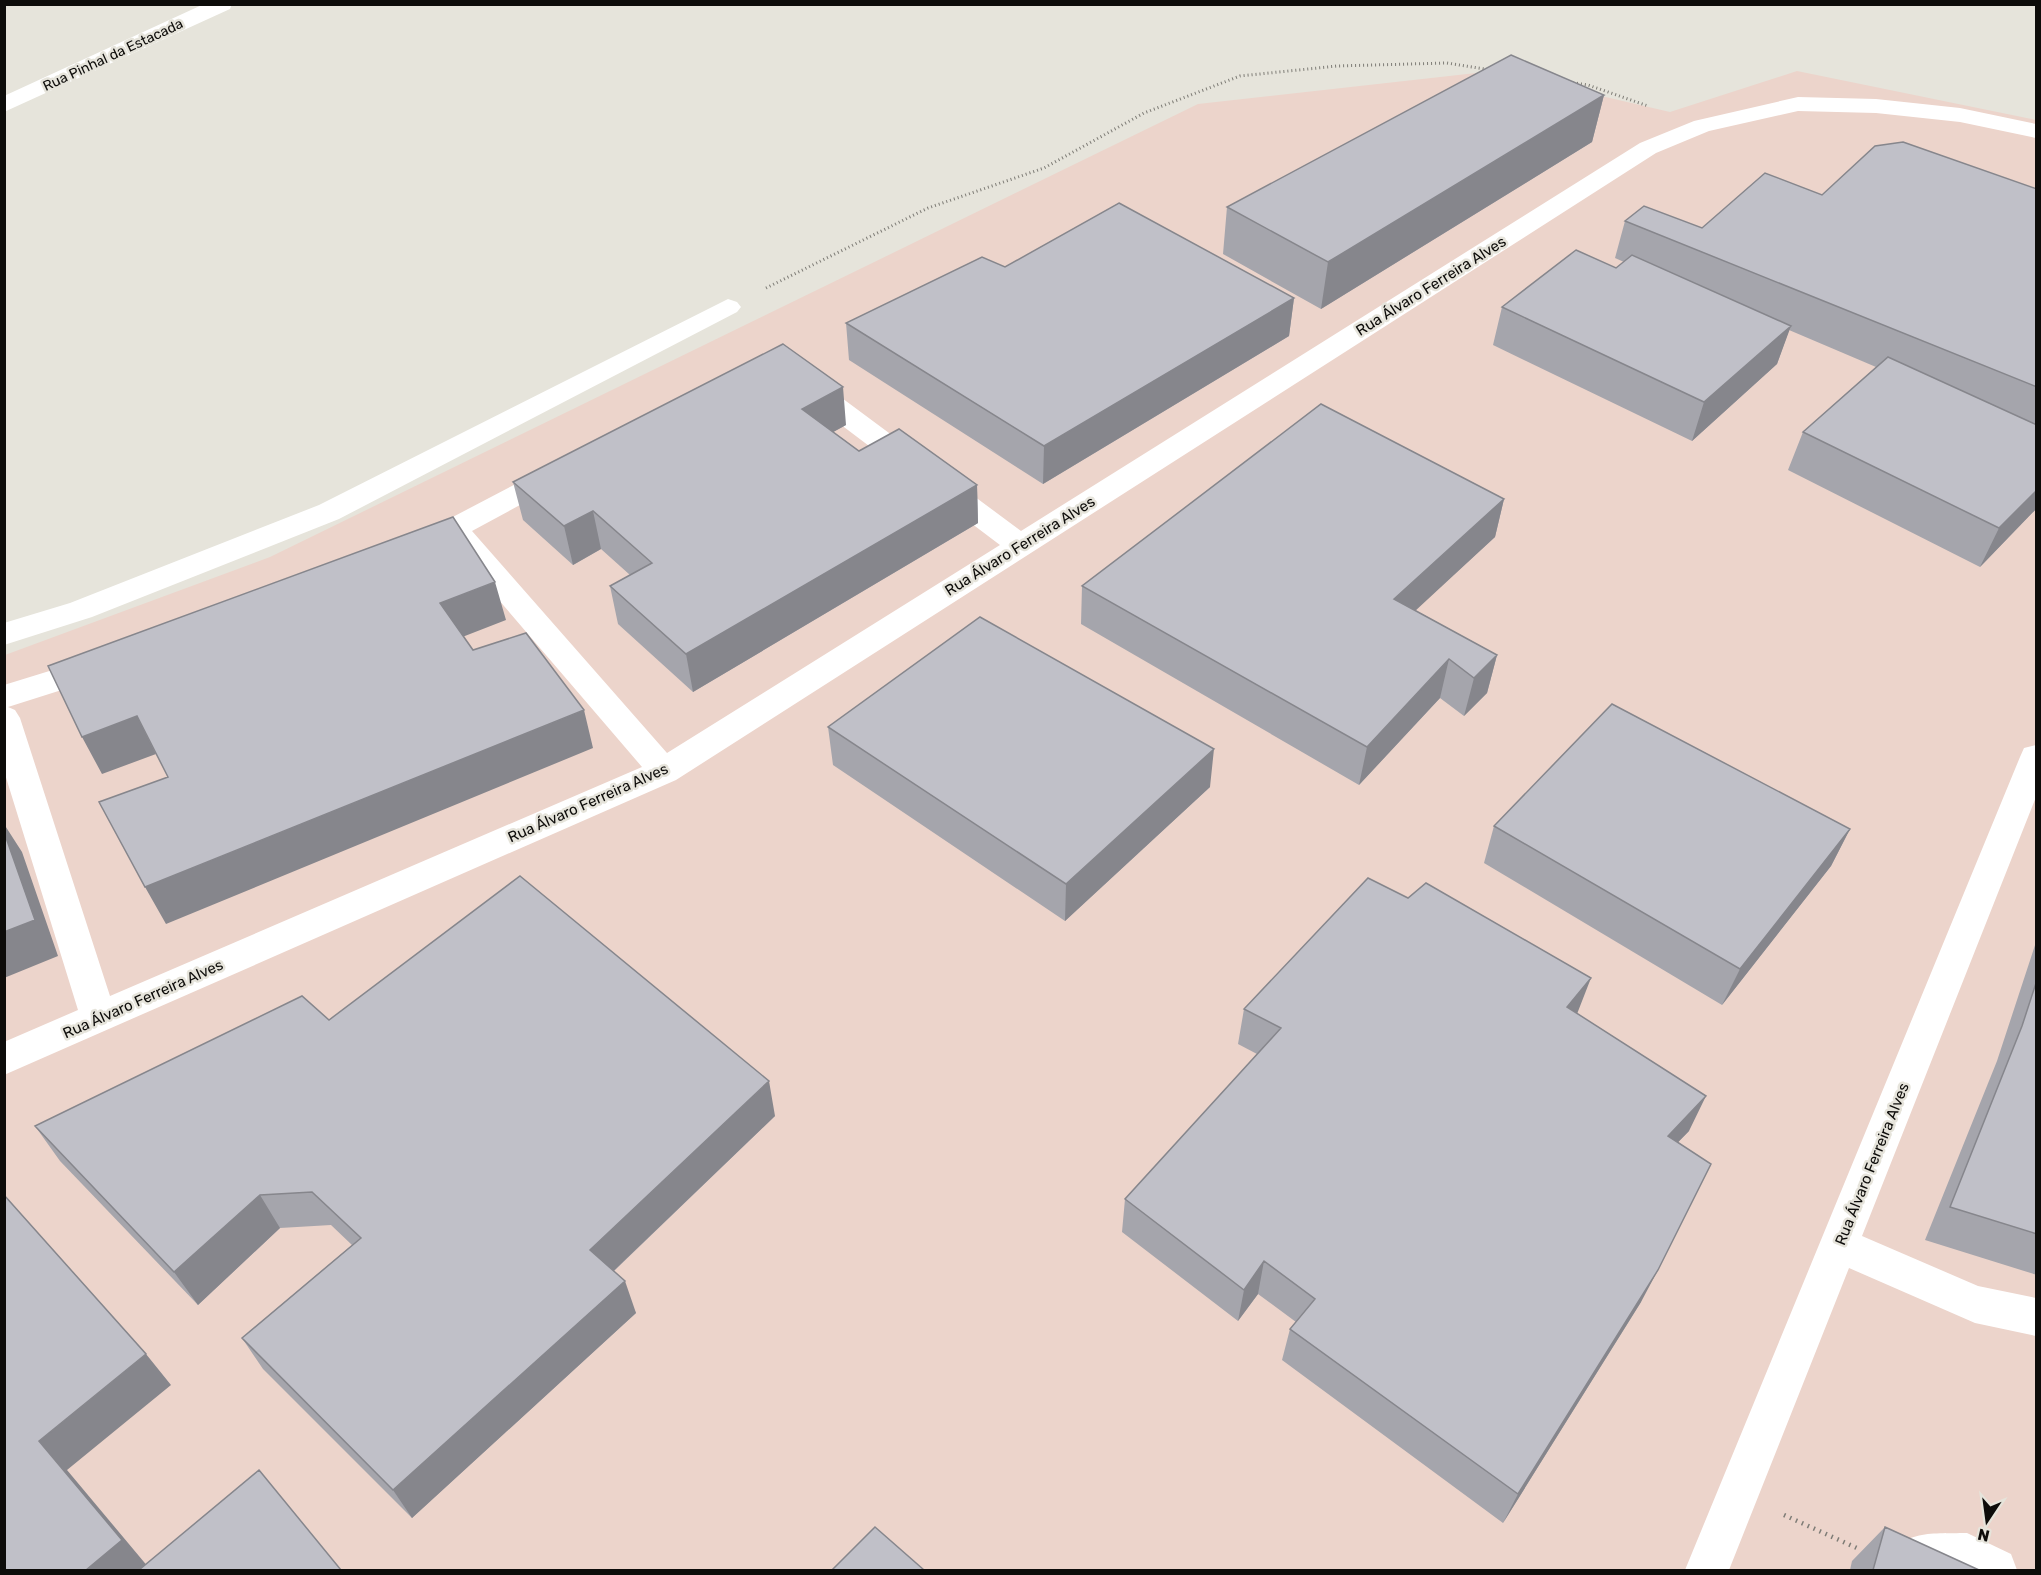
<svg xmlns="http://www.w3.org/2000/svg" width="2041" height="1575" font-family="Rubik,sans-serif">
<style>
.industrial{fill:#ecd4cb}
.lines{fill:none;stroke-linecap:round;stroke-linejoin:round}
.path-far1{stroke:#7e7c76;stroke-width:3;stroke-dasharray:1 3;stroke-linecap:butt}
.path{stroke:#7e7c76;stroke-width:4.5;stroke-dasharray:1.5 5;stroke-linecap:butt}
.minor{fill:#fff;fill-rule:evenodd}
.wall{fill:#a5a5ac}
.shaded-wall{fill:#86868c}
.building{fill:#c0c0c8;stroke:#86868c;stroke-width:1.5}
.labels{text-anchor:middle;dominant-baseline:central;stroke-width:5;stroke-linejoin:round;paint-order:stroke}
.far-street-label{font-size:14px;fill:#0d0c0a;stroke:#e6e4db}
.street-label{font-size:15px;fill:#0d0c0a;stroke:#e6e4db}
</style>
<rect width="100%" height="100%" fill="#e6e4db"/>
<path class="industrial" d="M1494 71 1670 112 1797 71 2036 120V1570H5V655L270 557 1198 104Z"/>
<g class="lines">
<path class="path-far1" d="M1569 82 1588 85 1648 106
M766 288 928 208 1044 168 1144 113 1240 76 1337 66 1447 63 1491 70"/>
<path class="path" d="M1784 1515 1859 1549"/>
<path class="minor" d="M204 4H232L230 9 4 112V96Z
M1798 97 1876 99 1960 108 2036 124V138L1960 122 1876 113 1798 111 1709 131 1656 153 676 780 4 1075V1042L78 1010 4 771V685L98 656 109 659 114 667 109 675 8 707 15 710 20 718 110 996 642 767 450 543 419 557 409 554 404 547 409 540 546 468 556 465 566 468 570 474 566 480 472 531 667 753 1000 545 799 393 796 387 799 381 809 379 819 381 1021 531 1640 143 1694 121Z
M728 299 737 302 741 307 737 312 339 519 92 617 4 645V623L70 603 319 505Z
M2036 745V797L1862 1236 1978 1286 2036 1298V1336L1975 1323 1849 1268 1729 1570H1685L2020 757 2024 748Z
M1967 1533 2011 1554 2017 1570H1884C1898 1528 1929 1534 1967 1533Z"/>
</g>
<path class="wall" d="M1604 95 1592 142 1321 309 1223 254 1227 207Z
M2037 189V508L1980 567 1788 470 1803 432 1876 367 1789 330 1777 364 1692 441 1493 345 1502 307 1616 268 1624 262 1615 258 1625 221 1702 228 1822 195Z
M1005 267 1294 298 1289 336 1043 484 849 360 846 323Z
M846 425 833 432 859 451 977 485 978 523 693 692 618 624 610 586 630 575 601 549 573 565 523 520 513 482Z
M1504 499 1495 537 1415 610 1497 655 1487 693 1464 716 1440 698 1359 785 1081 624 1082 586Z
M828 727 1210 787 1065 921 833 765Z
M1494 826 1850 829 1831 866 1722 1005 1484 863Z
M2037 939V1275L1925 1240 1997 1061Z
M1244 1009 1577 1014 1689 1131 1678 1142 1641 1302 1503 1523 1282 1360 1290 1329 1296 1322 1258 1294 1238 1321 1122 1232 1125 1199 1257 1054 1238 1044Z
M329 1020 775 1116 614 1271 636 1313 412 1518 263 1369 242 1338 352 1245 331 1225 280 1228 198 1305 60 1161 35 1126Z
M1885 1527 1979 1570H1850L1852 1561Z"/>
<path class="shaded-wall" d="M1604 95 1592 142 1321 309 1328 262Z
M1294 298 1289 336 1043 484 1044 446Z
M1791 326 1777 364 1692 441 1704 402Z
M843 387 846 425 806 447 802 409Z
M977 485 978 523 693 692 686 654Z
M2037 490V508L1980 567 1999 528Z
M1504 499 1495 537 1387 637 1394 599Z
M593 511 601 549 573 565 564 526Z
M495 582 506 620 452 641 440 603Z
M1497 655 1487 693 1464 716 1474 678Z
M1449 659 1440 698 1359 785 1367 747Z
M584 710 593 748 166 924 145 887Z
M137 716 156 754 102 774 82 737Z
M1214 749 1210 787 1065 921 1066 884Z
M4 824 22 852 58 956 4 978Z
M1850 829 1831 866 1722 1005 1740 969Z
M1591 978 1577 1014 1567 1007Z
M769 1081 775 1116 602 1282 590 1250Z
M1706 1096 1689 1131 1651 1170 1668 1136Z
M260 1195 280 1228 198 1305 174 1272Z
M1264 1261 1258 1294 1238 1321 1244 1290Z
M1658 1270 1641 1302 1503 1523 1518 1494Z
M625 1281 636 1313 412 1518 393 1490Z
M146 1354 171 1385 67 1470 149 1568 145 1570H86L39 1441Z"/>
<path class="building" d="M1511 55 1604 95 1328 262 1227 207Z
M1903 142 2037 189V387L1625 221 1644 206 1702 228 1765 173 1822 195 1875 146Z
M1119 203 1294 298 1044 446 846 323 982 257 1005 267Z
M1576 250 1616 268 1632 255 1791 326 1704 402 1502 307Z
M783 344 843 387 802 409 859 451 899 429 977 485 686 654 610 586 652 563 593 511 564 526 513 482Z
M1888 357 2037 425V490L1999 528 1803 432Z
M1321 404 1504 499 1394 599 1497 655 1474 678 1449 659 1367 747 1082 586Z
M453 517 495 582 440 603 473 650 526 633 584 710 145 887 99 802 168 777 137 716 82 737 48 666Z
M980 617 1214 749 1066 884 828 727Z
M1612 704 1850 829 1740 969 1494 826Z
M4 832 35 920 4 932Z
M520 876 769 1081 590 1250 625 1281 393 1490 242 1338 361 1238 312 1192 260 1195 174 1272 35 1126 302 996 329 1020Z
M1368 878 1408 898 1426 883 1591 978 1567 1007 1706 1096 1668 1136 1711 1164 1658 1270 1518 1494 1290 1329 1315 1299 1264 1261 1244 1290 1125 1199 1281 1028 1244 1009Z
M2037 980V1234L1950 1207 2022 1026Z
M4 1195 146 1354 39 1441 122 1540 86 1570H4Z
M259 1470 341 1570H139Z
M875 1527 924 1570H832Z
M1885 1527 1979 1570H1873Z"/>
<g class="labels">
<g class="far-street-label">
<text transform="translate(113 55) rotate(-25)">Rua Pinhal da Estacada</text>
</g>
<g class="street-label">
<text transform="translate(1431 286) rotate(-32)">Rua Álvaro Ferreira Alves</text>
<text transform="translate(1020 546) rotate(-32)">Rua Álvaro Ferreira Alves</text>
<text transform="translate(588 803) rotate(-24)">Rua Álvaro Ferreira Alves</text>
<text transform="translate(143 999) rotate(-24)">Rua Álvaro Ferreira Alves</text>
<text transform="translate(1872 1164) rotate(-68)">Rua Álvaro Ferreira Alves</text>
</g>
</g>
<rect width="2041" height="1575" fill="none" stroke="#0d0c0a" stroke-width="12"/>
<g transform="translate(1987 1521) rotate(193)" stroke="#e6e4db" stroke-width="4.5" paint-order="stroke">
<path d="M0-4.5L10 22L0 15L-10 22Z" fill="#0d0c0a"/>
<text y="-9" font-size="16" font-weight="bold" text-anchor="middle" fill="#0d0c0a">N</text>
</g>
</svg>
